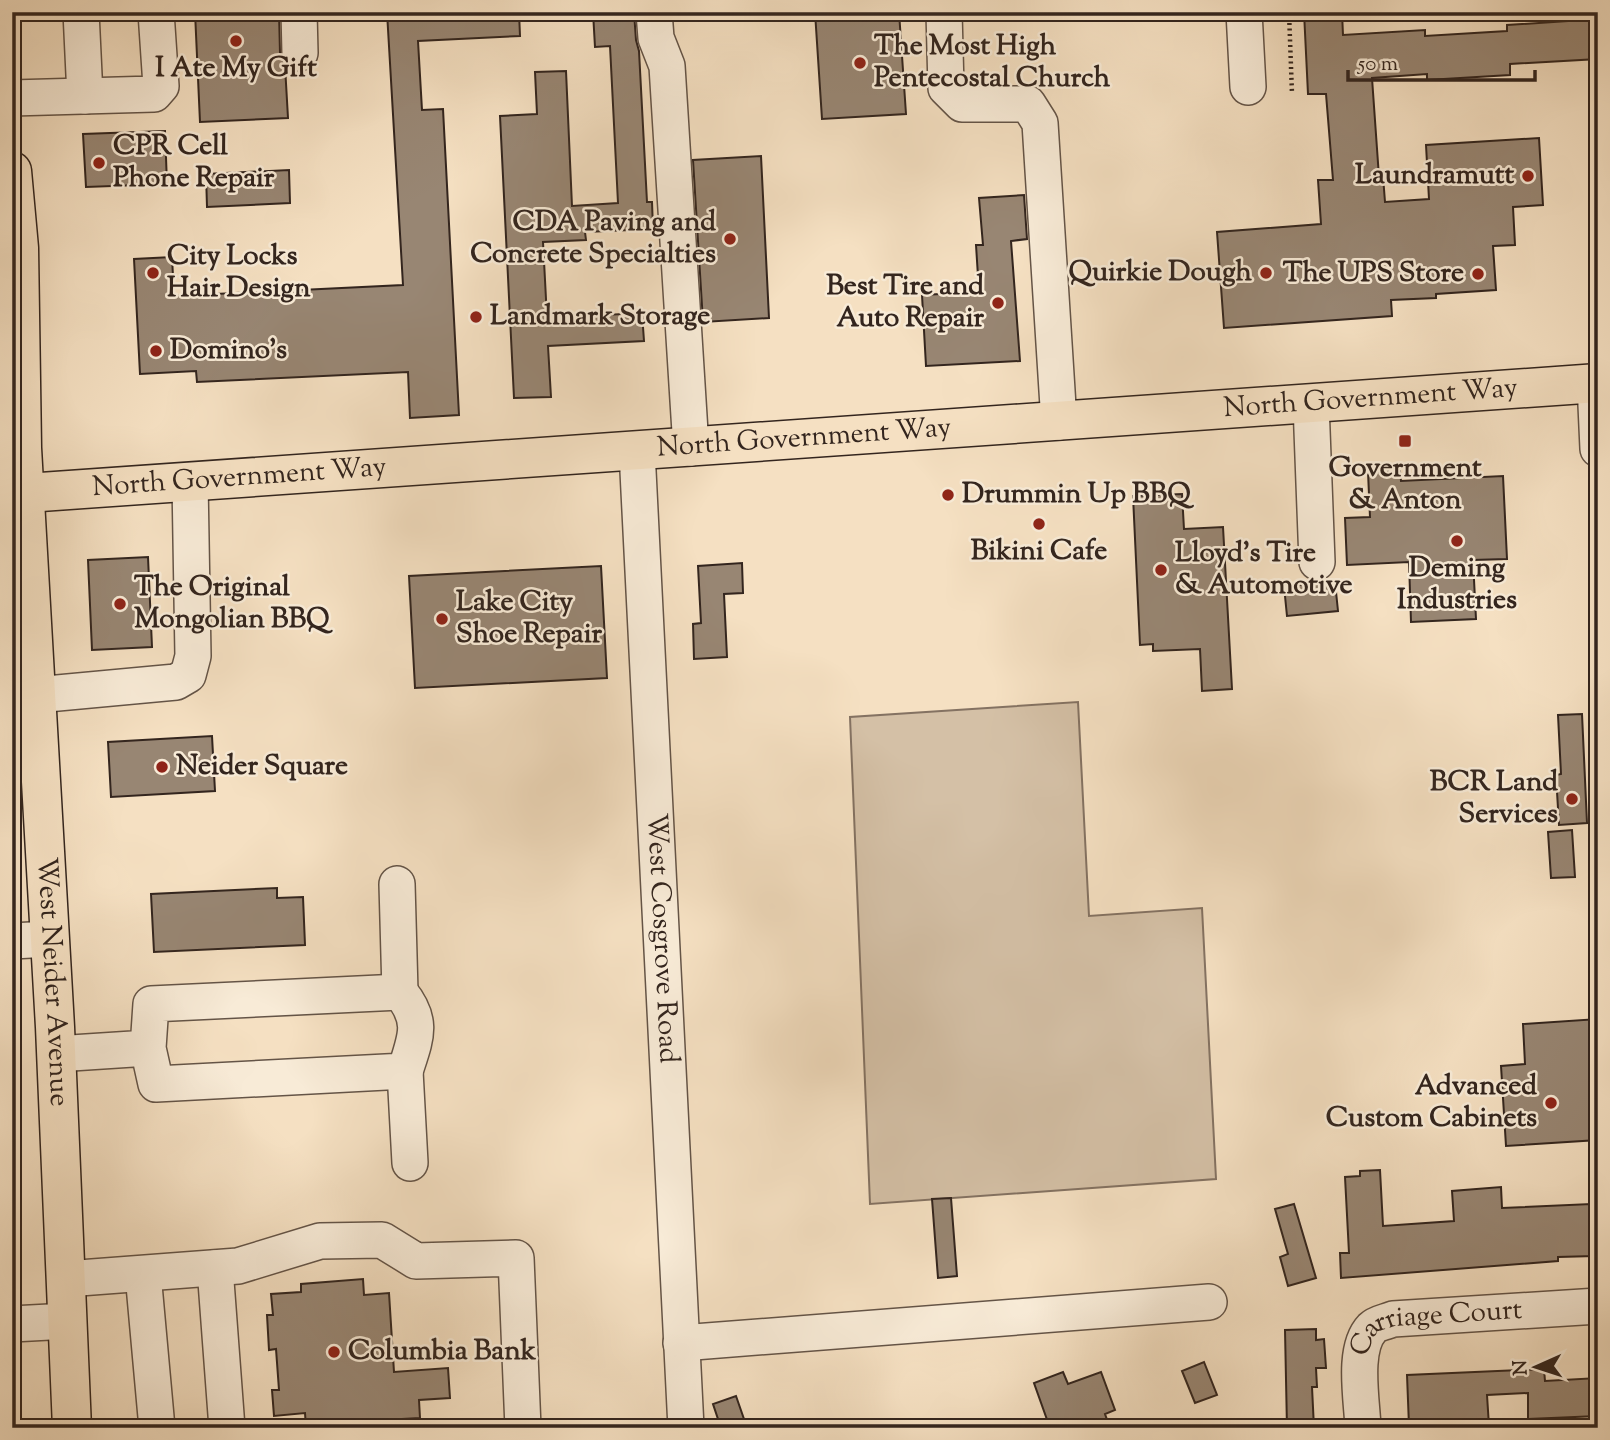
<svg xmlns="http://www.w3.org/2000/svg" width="1610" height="1440" font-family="'Sorts Mill Goudy',serif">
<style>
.green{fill:#d4c0a6;stroke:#847262;stroke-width:2}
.building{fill:#988673;stroke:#33251e;stroke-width:2}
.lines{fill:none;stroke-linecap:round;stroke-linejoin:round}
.minor-casing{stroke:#645447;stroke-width:38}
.major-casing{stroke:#33251e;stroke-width:41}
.path{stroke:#33251e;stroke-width:4.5;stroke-dasharray:2 3.5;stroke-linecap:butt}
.minor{stroke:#f8ebd7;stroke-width:35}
.major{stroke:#f5e0c2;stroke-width:38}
.poi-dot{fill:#8f2418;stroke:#f8ebd7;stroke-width:2.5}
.labels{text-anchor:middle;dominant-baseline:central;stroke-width:5;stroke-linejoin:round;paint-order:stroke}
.poi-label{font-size:28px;font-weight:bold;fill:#33251e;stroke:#f8ebd7;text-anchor:start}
.street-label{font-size:28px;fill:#33251e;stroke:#f8ebd7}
</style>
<rect width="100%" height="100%" fill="#f5e0c2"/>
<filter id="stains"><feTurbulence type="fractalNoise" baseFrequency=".00286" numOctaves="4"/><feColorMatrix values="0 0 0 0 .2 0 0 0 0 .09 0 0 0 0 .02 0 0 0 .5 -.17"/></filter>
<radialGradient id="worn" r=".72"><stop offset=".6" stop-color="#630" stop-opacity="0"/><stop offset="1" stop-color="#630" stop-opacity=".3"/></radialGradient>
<path class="green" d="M1078 702 1089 916 1202 908 1216 1179 870 1204 850 717Z"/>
<path class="building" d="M195 12H279L280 53 285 66 288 118 200 122Z
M387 12H519L520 36 418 41 422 110 443 109 459 415 410 418 408 372 197 382 196 371 140 374 134 259 172 257 174 296 403 285Z
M593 12H634L636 40 639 51 647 202H652L653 229 585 232 586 240 543 242 547 318 642 313 644 341 548 346 551 397 514 398 500 116 537 114 535 72 566 71 572 206 618 203 610 46 595 47Z
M815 12H899L906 114 822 119Z
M1304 12H1342L1343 35 1425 30V36L1507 31V25L1598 19V59L1510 64V75L1427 80V74L1372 78 1379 177 1383 176 1385 202 1429 199 1426 145 1539 138 1543 205 1513 207 1515 245 1493 246 1496 290 1436 294V298L1391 300 1392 316 1224 328 1217 232 1321 224 1318 180H1333L1326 94H1308Z
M165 131 167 184 86 187 83 134Z
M761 156 769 318 703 322 693 160Z
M289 170 290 203 207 207 206 174Z
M1024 195 1027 239 1011 241 1020 361 926 366 922 295 979 292 976 245H983L979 198Z
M1400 471 1401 481 1503 476 1507 559 1473 560 1476 619 1411 622 1409 562 1347 565 1345 518 1370 517 1368 472Z
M1182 494 1184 529 1223 527 1232 689 1202 691 1200 649 1153 651V644L1140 645 1133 496Z
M148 557 152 647 92 650 88 560Z
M742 563 743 593 724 594 727 657 694 659 693 624 701 623 698 566Z
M601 566 607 678 415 688 409 576Z
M1335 582 1338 611 1287 616 1284 586Z
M1582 714 1587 823 1559 825 1556 775 1561 774 1558 715Z
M212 736 215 791 111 797 108 742Z
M1572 830 1575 877 1551 878 1548 832Z
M277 888V898L303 897 305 945 154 952 151 894Z
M1598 1019V1140L1506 1146 1501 1066 1525 1064 1523 1024Z
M1380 1170 1383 1226 1454 1221 1452 1191 1501 1187 1502 1208 1591 1204 1594 1256 1558 1257V1261L1341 1278 1340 1253H1349L1345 1177 1360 1176V1171Z
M951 1198 957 1276 938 1278 932 1199Z
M1294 1204 1316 1278 1288 1286 1280 1257 1288 1254 1275 1209Z
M363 1279 364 1295 389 1293 394 1372 448 1368 450 1398 419 1400 420 1418 403 1419 404 1428H306L305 1413 274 1416 272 1390H279L276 1349 269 1350 267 1315H273L271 1294 301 1292V1284Z
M1316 1329V1340L1324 1339 1326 1368H1316L1317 1387H1312L1314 1428H1287L1285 1330Z
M1204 1362 1217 1395 1195 1403 1182 1371Z
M1544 1369 1545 1381 1598 1378V1416L1528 1419V1393L1487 1395 1489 1426 1461 1427V1424L1409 1426 1407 1375Z
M1063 1372 1068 1384 1101 1372 1115 1410 1105 1414 1110 1428H1050L1034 1383Z
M736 1396 745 1422 730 1428H721L713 1404Z"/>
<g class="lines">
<defs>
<g id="minor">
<path d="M81 12 85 96"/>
<path d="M299 12 300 53"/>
<path d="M654 12 656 38 667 66 691 448"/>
<path d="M944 12 946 88 962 104H1028L1040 123 1059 422"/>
<path d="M1244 12 1248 87"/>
<path d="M12 98 154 94 161 86 156 12"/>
<path d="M1595 383 1598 449"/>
<path d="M1311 404 1317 562"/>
<path id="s1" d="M637 451 686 1428"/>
<path d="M36 695 176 682 188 675 193 656 190 481"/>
<path d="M397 884 400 992"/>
<path d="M12 941 50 939"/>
<path d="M56 1054 148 1048 156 1084 405 1071C416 1037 424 1021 400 992L151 1004 148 1048"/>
<path d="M405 1071 410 1163"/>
<path d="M215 1268 227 1428"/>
<path d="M143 1274 157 1428"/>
<path d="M66 1279 238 1266 320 1241 382 1240 416 1261 516 1258 523 1428"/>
<path d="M12 1324 68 1321"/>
<path d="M681 1343 1209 1302"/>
<path id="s2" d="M1363 1428C1362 1400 1352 1349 1372 1328 1377 1323 1386 1322 1393 1319L1598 1306"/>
</g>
<g id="major">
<path id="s3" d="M12 171 19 248 22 448 55 1027 72 1428"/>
<path id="s4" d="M12 494 1598 383"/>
</g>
</defs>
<use href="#minor" class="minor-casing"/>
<use href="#major" class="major-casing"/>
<path class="path" d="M1289 12 1292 94"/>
<use href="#minor" class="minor"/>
<use href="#major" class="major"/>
</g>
<g class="poi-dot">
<circle cx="236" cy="41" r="7"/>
<circle cx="860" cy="63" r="7"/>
<circle cx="99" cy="163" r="7"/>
<circle cx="1528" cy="176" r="7"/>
<circle cx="730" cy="239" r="7"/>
<circle cx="153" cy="273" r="7"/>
<circle cx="1266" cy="273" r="7"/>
<circle cx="1478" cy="274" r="7"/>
<circle cx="998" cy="303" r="7"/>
<circle cx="476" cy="317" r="7"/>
<circle cx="156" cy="351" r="7"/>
<rect x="1398" y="434" width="14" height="14" rx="3.5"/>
<circle cx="948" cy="495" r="7"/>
<circle cx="1039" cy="524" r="7"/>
<circle cx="1457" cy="541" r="7"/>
<circle cx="1161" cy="570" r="7"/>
<circle cx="120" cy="604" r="7"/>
<circle cx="442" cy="619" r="7"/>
<circle cx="162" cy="767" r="7"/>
<circle cx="1572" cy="799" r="7"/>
<circle cx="1551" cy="1103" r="7"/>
<circle cx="334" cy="1352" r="7"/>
</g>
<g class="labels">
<g class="poi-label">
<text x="874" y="47">The Most High<tspan x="874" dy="32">Pentecostal Church</tspan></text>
<text x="236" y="69" text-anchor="middle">I Ate My Gift</text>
<text x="113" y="147">CPR Cell<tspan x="113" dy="32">Phone Repair</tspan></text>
<text x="1514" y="176" text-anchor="end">Laundramutt</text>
<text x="716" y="223" text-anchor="end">CDA Paving and<tspan x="716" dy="32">Concrete Specialties</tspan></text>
<text x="167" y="257">City Locks<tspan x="167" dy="32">Hair Design</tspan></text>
<text x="1252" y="273" text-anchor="end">Quirkie Dough</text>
<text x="1464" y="274" text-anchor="end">The UPS Store</text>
<text x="984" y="287" text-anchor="end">Best Tire and<tspan x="984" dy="32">Auto Repair</tspan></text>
<text x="490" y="317">Landmark Storage</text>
<text x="170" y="351">Domino's</text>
<text x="1405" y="469" text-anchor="middle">Government<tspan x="1405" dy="32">&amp; Anton</tspan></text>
<text x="962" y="495">Drummin Up BBQ</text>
<text x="1039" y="552" text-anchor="middle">Bikini Cafe</text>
<text x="1175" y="554">Lloyd's Tire<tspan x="1175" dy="32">&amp; Automotive</tspan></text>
<text x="1457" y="569" text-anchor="middle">Deming<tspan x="1457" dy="32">Industries</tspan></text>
<text x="134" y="588">The Original<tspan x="134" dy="32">Mongolian BBQ</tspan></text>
<text x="456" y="603">Lake City<tspan x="456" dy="32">Shoe Repair</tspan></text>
<text x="176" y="767">Neider Square</text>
<text x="1558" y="783" text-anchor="end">BCR Land<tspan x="1558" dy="32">Services</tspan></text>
<text x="1537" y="1087" text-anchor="end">Advanced<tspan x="1537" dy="32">Custom Cabinets</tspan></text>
<text x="348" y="1352">Columbia Bank</text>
</g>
<g class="street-label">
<text stroke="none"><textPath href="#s4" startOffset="1362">North Government Way</textPath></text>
<text stroke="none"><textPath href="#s4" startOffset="794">North Government Way</textPath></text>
<text stroke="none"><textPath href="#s4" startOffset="228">North Government Way</textPath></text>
<text stroke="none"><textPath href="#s1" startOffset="488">West Cosgrove Road</textPath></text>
<text stroke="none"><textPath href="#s3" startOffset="812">West Neider Avenue</textPath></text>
<text stroke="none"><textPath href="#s2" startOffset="164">Carriage Court</textPath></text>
</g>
</g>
<rect width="1610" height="1440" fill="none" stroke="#f5e0c2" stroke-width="42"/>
<rect x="14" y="14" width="1582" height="1412" fill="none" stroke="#33251e" stroke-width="3.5"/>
<rect x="21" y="21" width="1568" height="1398" fill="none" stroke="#33251e" stroke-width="2"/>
<g transform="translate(1536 1367) rotate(267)" stroke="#f8ebd7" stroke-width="5" paint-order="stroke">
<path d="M0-5L12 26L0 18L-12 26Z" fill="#33251e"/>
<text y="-10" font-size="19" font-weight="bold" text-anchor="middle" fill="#33251e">N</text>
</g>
<path d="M1348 70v10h187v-10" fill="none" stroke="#33251e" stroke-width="3.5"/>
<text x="1358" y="70" font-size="21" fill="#33251e" stroke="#f8ebd7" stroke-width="5" paint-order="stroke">50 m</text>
<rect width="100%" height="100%" filter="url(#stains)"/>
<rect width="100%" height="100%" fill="url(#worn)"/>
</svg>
